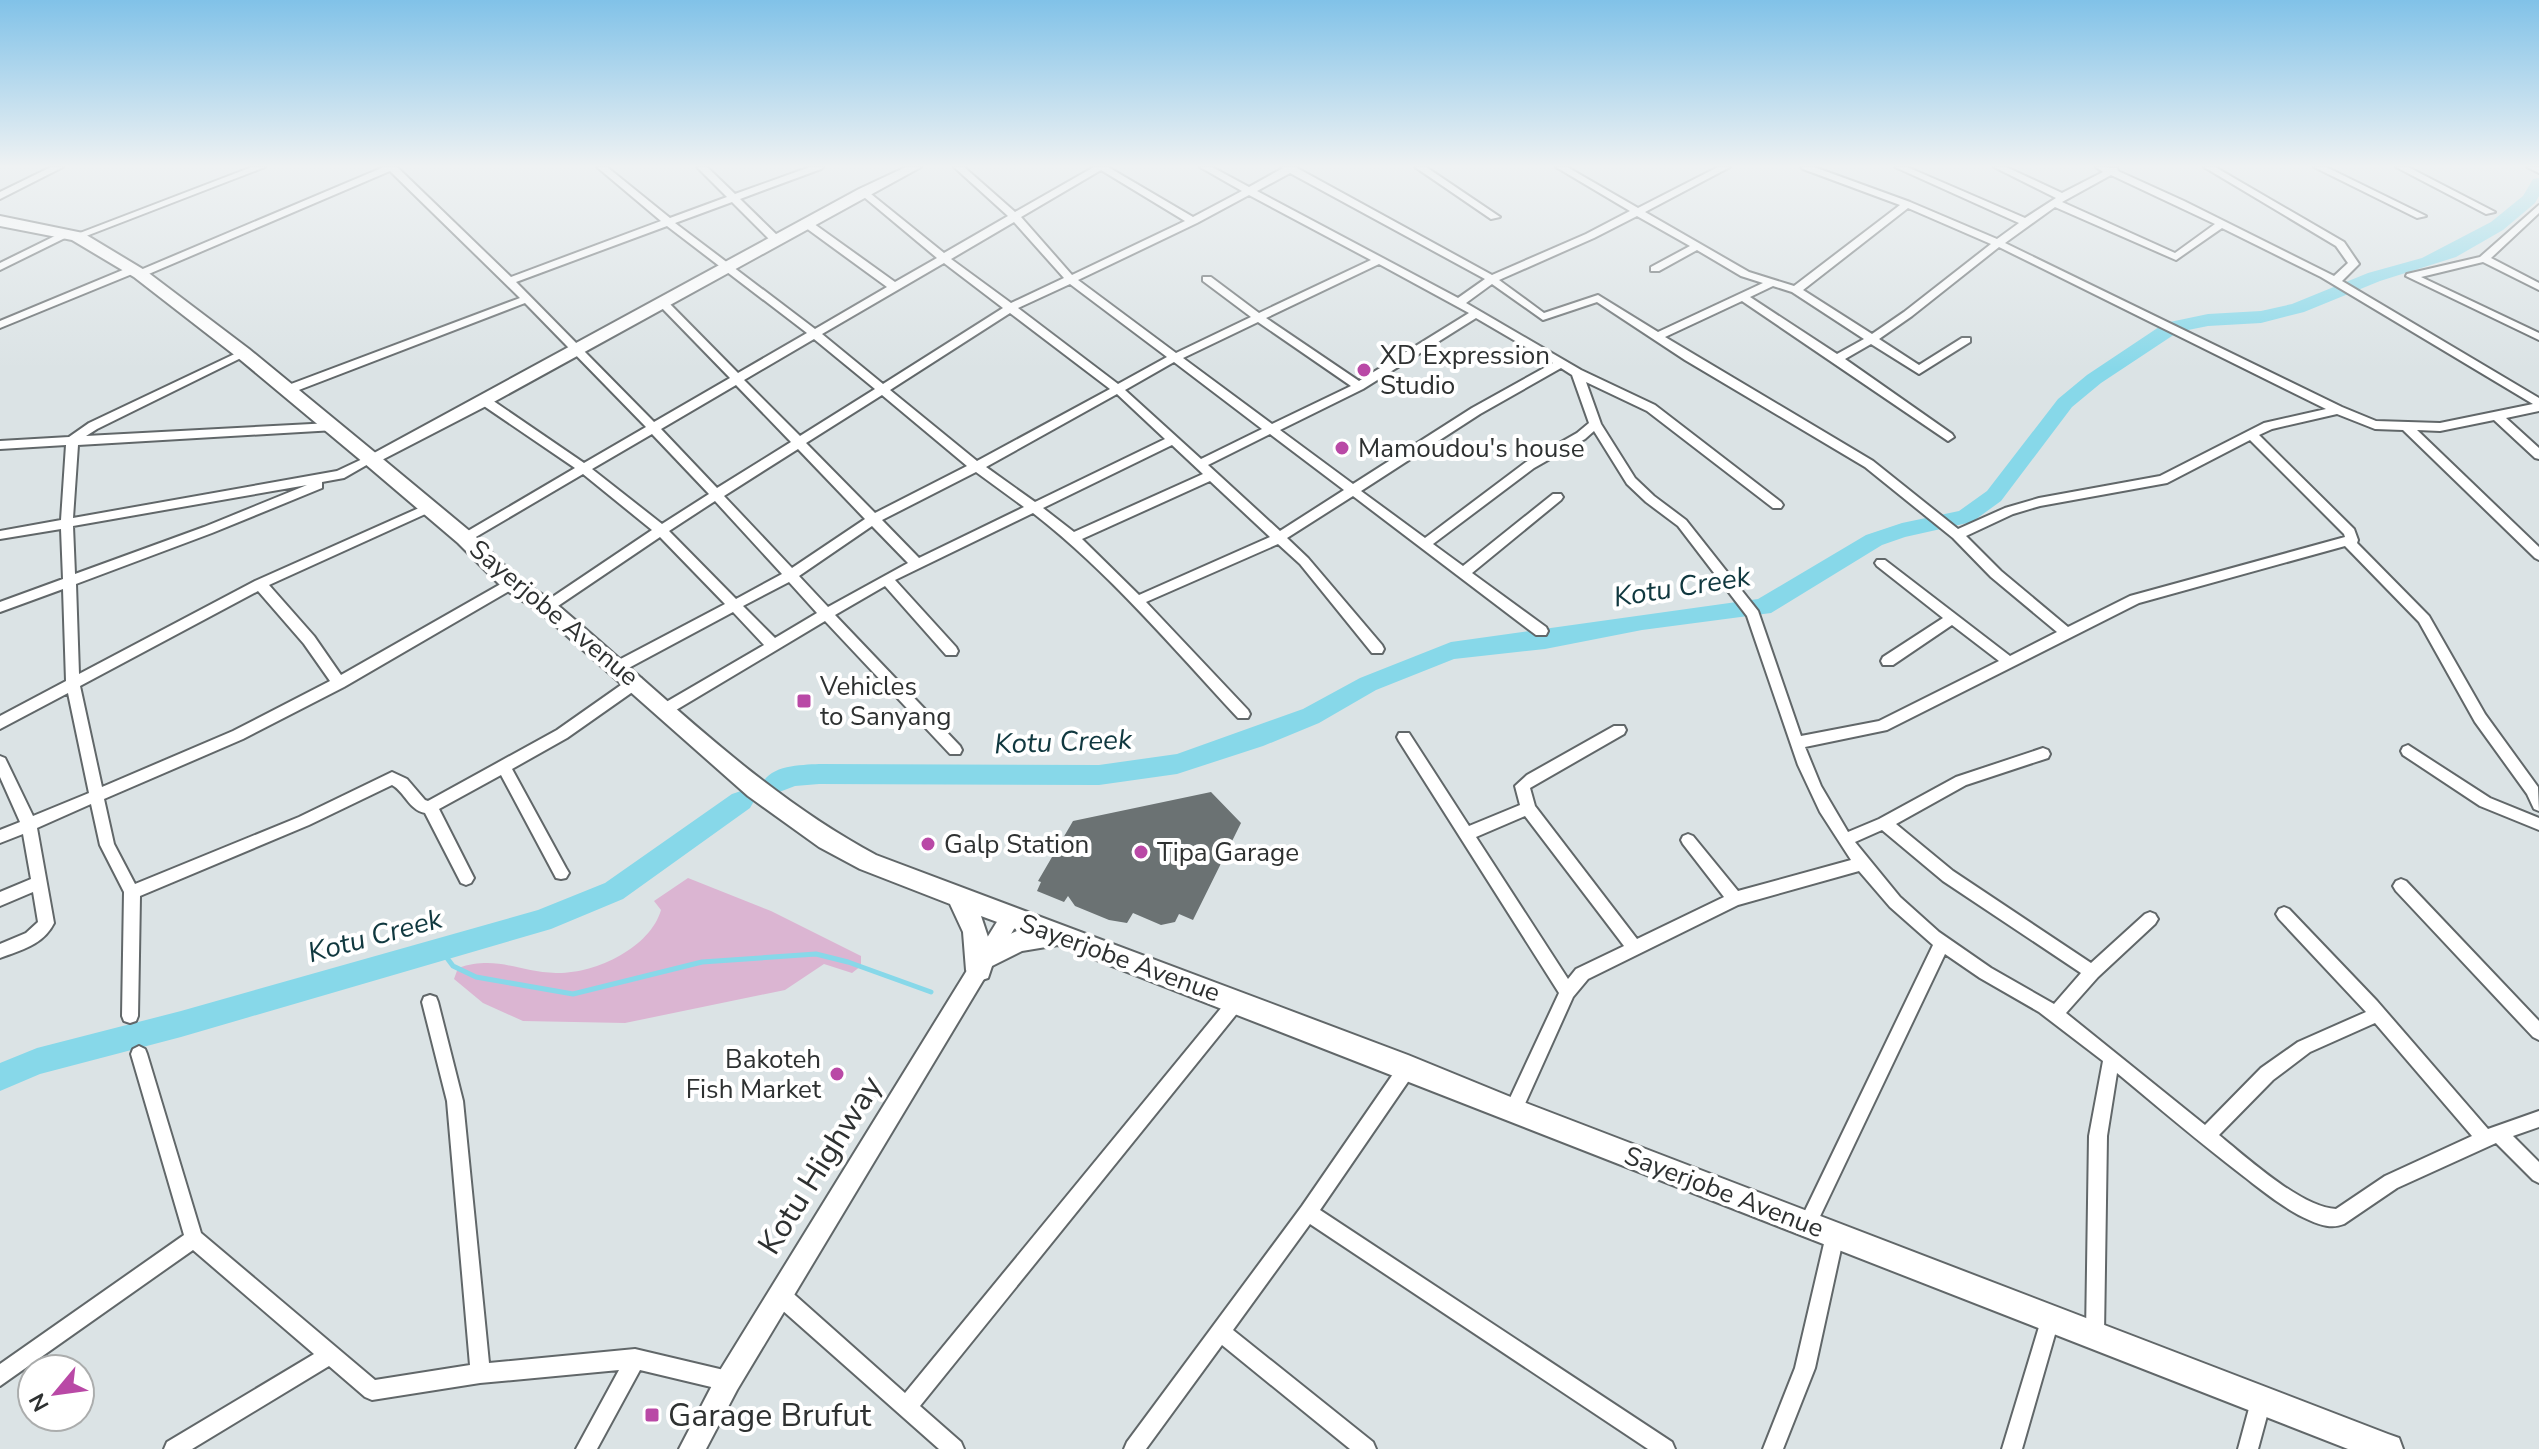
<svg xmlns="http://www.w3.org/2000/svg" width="2539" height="1449" font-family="'Nunito Sans',sans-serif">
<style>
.green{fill:#dbb5d2}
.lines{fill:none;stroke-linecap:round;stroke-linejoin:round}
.stream{stroke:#87d8e9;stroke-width:5}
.river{fill:#87d8e9;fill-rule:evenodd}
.building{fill:#6b7273}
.minor-casing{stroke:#616769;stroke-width:4}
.tertiary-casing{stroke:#616769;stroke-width:4}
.primary-casing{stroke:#616769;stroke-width:4}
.minor{fill:#fff;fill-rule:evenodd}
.tertiary{fill:#fff;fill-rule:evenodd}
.primary{fill:#fff;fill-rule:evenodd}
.poi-dot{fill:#b949a6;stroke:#fff;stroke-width:3}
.labels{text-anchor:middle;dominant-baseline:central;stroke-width:8;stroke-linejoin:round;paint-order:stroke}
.poi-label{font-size:26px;fill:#2e3131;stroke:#fff;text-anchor:start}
.street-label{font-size:26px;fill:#2e3131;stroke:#fff}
.water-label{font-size:28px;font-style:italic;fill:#10383f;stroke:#fff}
.near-street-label{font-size:32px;fill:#2e3131;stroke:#fff}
.near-poi-label{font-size:32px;fill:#2e3131;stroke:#fff;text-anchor:start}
</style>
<rect width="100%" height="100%" fill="#dbe3e5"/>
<path class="green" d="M688 878 771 911 861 956V966L852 973 824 964 785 990 625 1023 523 1021 483 1003 454 979 458 968C498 955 518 972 556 973 595 974 650 948 661 910L654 901Z"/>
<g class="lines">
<path class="stream" d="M441 950 453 966 476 977 573 994 702 962 816 954 848 962 931 992"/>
<path class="river" d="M2539 178V196L2535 203 2503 230 2456 257 2380 281 2304 312 2261 323 2208 326 2178 332 2101 383 2072 407 2001 501 1972 522 1905 537 1882 545 1771 613 1642 630 1545 649 1454 659 1376 690 1319 723 1263 746 1177 774 1099 785 819 784 795 786 774 794 765 791 762 784C771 765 800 765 819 764L1099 765 1177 754 1303 709 1360 678 1451 642 1758 599 1866 535 1902 523 1959 511 1987 491 2058 399 2087 375 2165 323 2208 314 2261 311 2292 304 2368 273 2422 258 2491 222 2523 196 2533 179Z
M741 791 750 794 754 801 750 808 623 899 551 929 181 1037 40 1074 0 1091V1063L37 1048 181 1011 538 910 605 883 732 794Z"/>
</g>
<path class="building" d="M1211 792 1241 823 1193 920 1179 914 1175 922 1161 925 1133 913 1127 923 1109 920 1075 906 1068 896 1064 902 1037 891 1041 882 1038 881 1073 821Z"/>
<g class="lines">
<defs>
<path id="minor" d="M51 167H63L0 199V192Z
M252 167H265L81 238 72 236Z
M384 167H397L511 277 661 221 597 167H607L670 218 727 197 697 167H707L735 194 810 167H823L821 169 740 199 780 238V242H772L732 202 675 223 815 329 887 287 802 225V221H810L895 282 937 258 858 192 866 190 944 253 1008 216 954 167H964L1015 212 1094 167H1108L1193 217 1242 191 1200 167H1212L1249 187 1283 168 1282 167H1298L1297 168 1492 275 1586 234 1630 211 1556 167H1567L1638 208 1718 167H1730L1645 212 1749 272 1794 286 1900 205 1803 169 1801 167H1814L1910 202 1997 239 2019 223 1895 167H1907L2025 218 2056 198 1994 167H2006L2062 193 2103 172 2096 167 2117 168 2118 171 2184 201 2334 276 2348 263 2336 246 2204 167H2215L2344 242 2359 264 2342 281 2539 398V411L2506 418 2539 448V459L2535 458 2494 420 2440 431 2417 430 2539 547V560L2535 558 2403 430 2375 429 2337 414 2272 429 2259 435 2354 529 2358 540 2357 543 2429 616 2485 714 2538 787 2539 811 2534 809 2527 794 2475 722 2419 622 2345 546 2139 603 1887 730 1805 747 1821 786 1848 832 1879 819 1956 777 2043 748 2048 750 2050 754 2048 758 1966 785 1896 824 1953 871 2091 963 2145 914 2150 912 2155 914 2158 919 2155 924 2098 977 2066 1013 2205 1125 2261 1068 2298 1042 2366 1012 2279 919 2276 914 2279 909 2284 907 2289 909 2377 1001 2488 1129 2539 1111V1127L2513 1136 2539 1162V1183L2533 1180 2496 1143 2397 1188 2344 1224C2332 1229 2320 1225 2309 1220 2284 1209 2263 1191 2242 1175 2199 1142 2159 1108 2117 1073L2107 1136 2104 1334 2102 1341 2095 1343 2088 1341 2086 1334 2089 1136 2103 1061 2039 1012 1980 978 1945 954 1813 1231 1807 1234 1801 1231 1798 1225 1801 1219 1933 945 1890 907 1859 871 1738 905 1588 979 1573 997 1519 1117 1513 1119 1507 1117 1504 1111 1559 993 1399 741 1397 737 1399 733H1409L1469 826 1520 805 1515 786 1527 775 1614 726H1624L1626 730 1624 734 1530 788 1535 806 1637 939 1724 897 1683 844 1681 840 1683 836 1688 834 1693 836 1738 891 1851 860 1820 812 1798 765 1747 616 1678 526 1646 502 1627 484 1594 431 1585 439 1534 468 1433 544 1463 566 1553 494H1561L1563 497 1561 500 1472 573 1546 627 1548 631 1546 635H1536L1353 496 1287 538 1308 558 1382 645 1384 649 1382 653H1372L1300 564 1278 544 1146 602 1248 710 1250 714 1248 718H1238C1172 647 1109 572 1033 513L895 580 956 647 958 651 956 655H946L885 586 835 615 960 746 962 750 960 754H950L825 621 671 713H661L659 709 661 705 764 645 733 612 623 671H613L611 667 613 663 725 604 660 537 552 610H542L540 607 542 604 652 530 583 474 469 541H461L459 538 461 535 575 468 481 404V398H489L584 463 646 427 525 303 291 393H283V387L520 298 390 171 144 276H136L137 272 0 328V321L130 267H138V271ZM1101 170 1185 221 1072 275 1021 217ZM1290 173 1485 279 1458 298 1257 191ZM2111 175 2215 224 2175 253 2062 202ZM1249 195 1371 260 1259 313 1211 277H1203V281L1251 317 1176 353 1078 280 1197 223ZM2055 207 2176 260 2222 228 2321 277 2533 404 2440 423 2376 421 2342 407 2005 243ZM1908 208 1991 244 1904 312 1872 334 1803 290ZM1637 216 1690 246 1651 267V271H1659L1697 250 1741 276 1763 283 1658 332 1598 295 1544 313 1499 280 1594 238ZM1014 222 1064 278 1011 303 951 259ZM667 226 807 333 738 373 667 301H659V305L730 378 654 422 516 282ZM1999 247 2326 409 2264 423 2160 476 2039 498 2005 508 1958 529 1873 461 1665 337 1742 301 1948 441 1954 437 1952 434 1845 359 1871 344 1919 374 1970 342V338H1962L1919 365 1879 339 1912 316ZM944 263 1003 308 883 384 822 334ZM1379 264 1469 313 1359 381 1266 318ZM1070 284 1167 357 1118 384 1018 308ZM1492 284 1543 320 1597 302 1685 360 1865 467 1953 538 1991 577 2057 632 2010 656 1885 560H1877L1875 563 1877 566 1943 618 1883 657 1881 661 1883 665H1893L1952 625 1999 661 1879 721 1801 736 1758 611 1686 520 1654 496 1635 478 1601 424 1586 382 1647 411 1773 508H1781L1783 505 1781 502 1655 405 1581 370 1466 303ZM1773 286 1792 292 1864 339 1837 354 1750 297ZM1010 313 1110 389 977 461 890 390ZM1476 318 1553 363 1472 408 1353 484 1280 430 1363 389ZM1258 322 1351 386 1272 424 1183 358ZM814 339 875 389 800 436 744 380ZM1174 362 1262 429 1201 459 1125 390ZM1561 368 1572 375 1589 423 1577 433 1526 462 1425 538 1361 491 1480 414ZM736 385 791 442 717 488 661 429ZM1117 394 1165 439 1035 502 986 467ZM882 395 967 466 875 513 806 443ZM652 434 709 494 662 524 592 469ZM1270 434 1344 490 1280 531 1208 465ZM2250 440 2344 534 2345 537 2130 596 2068 627 2001 571 1966 536 2013 514 2040 506 2167 483ZM1172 445 1203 474 1074 532 1043 508ZM798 449 865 519 792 568 724 496ZM976 472 1024 507 919 558 882 520ZM1210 481 1270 537 1139 595 1082 539ZM715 501 782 574 736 599 669 531ZM872 526 908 563 828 607 799 576ZM789 582 817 613 775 638 743 606ZM1525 816 1624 946 1576 969 1568 979 1476 837ZM1882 830 1943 881 2081 973 2054 1004 1991 968 1939 932 1900 897 1855 842ZM2375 1023 2472 1136 2385 1176 2336 1209C2302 1208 2246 1157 2219 1135L2273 1080 2310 1052Z
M1415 167H1426L1500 217 1491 219Z
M2314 167H2326L2426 216 2417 218Z
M2396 167H2408L2495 212 2486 214Z
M2527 167H2539V173Z
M2539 205V213L2491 258 2539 283V290L2483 262 2421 277 2539 333V340L2406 276 2407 274 2480 257Z
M65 231 70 234 69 236 0 270V263Z
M243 350 249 353 247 355 97 429 86 436 331 423 335 424V430L78 445 73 518 337 471 371 455 377 459 344 478 322 482V488L212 533 76 584 79 674 255 581 428 504 432 505 434 508 432 511 269 585 314 636 341 675 506 581H516L517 584 516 587 344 687 243 739 104 799 114 844 135 884 299 817 392 772 407 779 425 800 428 801 557 730 631 678H641L643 682 641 686 567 738 512 769 566 868 569 873 566 878 561 879 556 878 501 775 439 809 474 878 471 883 466 885 461 883 425 813C409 810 405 792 392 785L309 825 140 896 138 1016 136 1021 130 1023 124 1021 122 1016 124 892 100 845 91 804 37 828 54 923C43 945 21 950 0 958V944L26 933 38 922 33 892 0 906V892L31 879 23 834 0 843V830L20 822 0 777V756L5 758 33 816 89 793 68 693 0 729V716L66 681 63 589 0 612V602L63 579 61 529 0 539V531L61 520 66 445 0 449V441L69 437 89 423ZM307 485 204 527 75 574 73 526ZM258 591 304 644 330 681 233 731 102 787 80 686Z
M2408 745 2490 798 2539 818V830L2480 806 2403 755 2401 751 2403 747Z
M2401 879 2406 881 2539 1021V1040L2533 1037 2396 891 2393 886 2396 881Z
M1237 994 1243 996 1245 1001 1243 1006 920 1406 961 1442 964 1449H939L773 1302 771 1295 773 1288 780 1286 787 1288 905 1393 1231 996Z
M430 995 436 997 438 1002 463 1101 489 1363 635 1349 728 1371 735 1374 738 1381 735 1388 728 1391 640 1370 597 1449H576L619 1370 480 1383 372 1400 365 1397 329 1366 192 1449H164L167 1442 314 1354 193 1250 0 1386V1364L184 1235 131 1054 133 1049 139 1046 145 1049 147 1054 201 1233 375 1380 470 1365 447 1101 422 1002 424 997Z
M1408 1059 1414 1061 1416 1067 1414 1073 1320 1210 1672 1442 1675 1449H1648L1310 1224 1233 1330 1373 1442 1376 1449H1350L1222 1345 1146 1449H1124L1127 1442 1302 1206 1402 1061Z
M1835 1226 1841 1229 1844 1235 1815 1368 1783 1449H1763L1795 1368 1826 1235 1829 1229Z
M2051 1308 2058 1310 2060 1317 2022 1449H2002L2042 1317 2044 1310Z
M2261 1391 2268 1394 2271 1401 2258 1449H2238L2251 1401 2254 1394Z"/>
<path id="tertiary" d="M906 167H921L490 404 376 463H366L363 459 859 189Z
M1010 909 1017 912 1020 918 1017 924 737 1390 706 1449H679L719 1372 1003 912Z"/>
<path id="primary" d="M0 216 83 233 146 271 249 349 378 455 472 533 518 579 554 602C658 689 756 791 876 855L1408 1055 1518 1100 2388 1434 2399 1438 2403 1449H2348L1058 945 1022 951 992 966 988 978 979 981 970 978 966 970 963 932 950 904 860 869 819 847 748 796 540 612 504 589 458 543 364 463 237 357 134 277 72 240 0 226ZM981 916 1019 930 990 943Z"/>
</defs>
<use href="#minor" class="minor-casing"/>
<use href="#tertiary" class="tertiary-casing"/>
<use href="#primary" class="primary-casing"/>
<use href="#minor" class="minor"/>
<use href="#tertiary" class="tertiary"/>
<use href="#primary" class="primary"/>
</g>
<linearGradient id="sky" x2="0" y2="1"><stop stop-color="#81c2e8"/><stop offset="0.45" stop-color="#eff2f3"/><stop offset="1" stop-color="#eff2f3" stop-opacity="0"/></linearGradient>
<rect width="2539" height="369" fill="url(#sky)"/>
<g class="poi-dot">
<circle cx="1364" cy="370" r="8"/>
<circle cx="1342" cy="448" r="8"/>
<rect x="796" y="693" width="16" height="16" rx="4"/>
<circle cx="928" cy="844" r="8"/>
<circle cx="1141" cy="852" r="8"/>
<circle cx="837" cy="1074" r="8"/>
<rect x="644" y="1407" width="16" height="16" rx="4"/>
</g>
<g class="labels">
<g class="poi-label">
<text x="1380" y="355">XD Expression<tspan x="1380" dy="30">Studio</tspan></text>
<text x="1358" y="448">Mamoudou's house</text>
<text x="820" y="686">Vehicles<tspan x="820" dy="30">to Sanyang</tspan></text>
<text x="944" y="844">Galp Station</text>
<text x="1157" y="852">Tipa Garage</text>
<text x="821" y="1059" text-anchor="end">Bakoteh<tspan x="821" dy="30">Fish Market</tspan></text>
</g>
<g class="street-label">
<text transform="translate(554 613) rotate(40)">Sayerjobe Avenue</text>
<text transform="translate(1120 958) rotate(20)">Sayerjobe Avenue</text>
<text transform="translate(1724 1192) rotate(21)">Sayerjobe Avenue</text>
</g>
<g class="water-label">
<text transform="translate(1682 587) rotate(-9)">Kotu Creek</text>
<text transform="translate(1063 742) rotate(-2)">Kotu Creek</text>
<text transform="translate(375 936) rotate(-15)">Kotu Creek</text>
</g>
<g class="near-street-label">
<text transform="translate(820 1165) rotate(-58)">Kotu Highway</text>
</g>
<g class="near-poi-label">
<text x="668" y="1415">Garage Brufut</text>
</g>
</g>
<g transform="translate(56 1393) rotate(241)"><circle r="38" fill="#ffffff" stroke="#abadad" stroke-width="2"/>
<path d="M0-6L14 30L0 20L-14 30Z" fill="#b949a6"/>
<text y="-12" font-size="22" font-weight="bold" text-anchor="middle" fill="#2e3131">N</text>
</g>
</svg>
